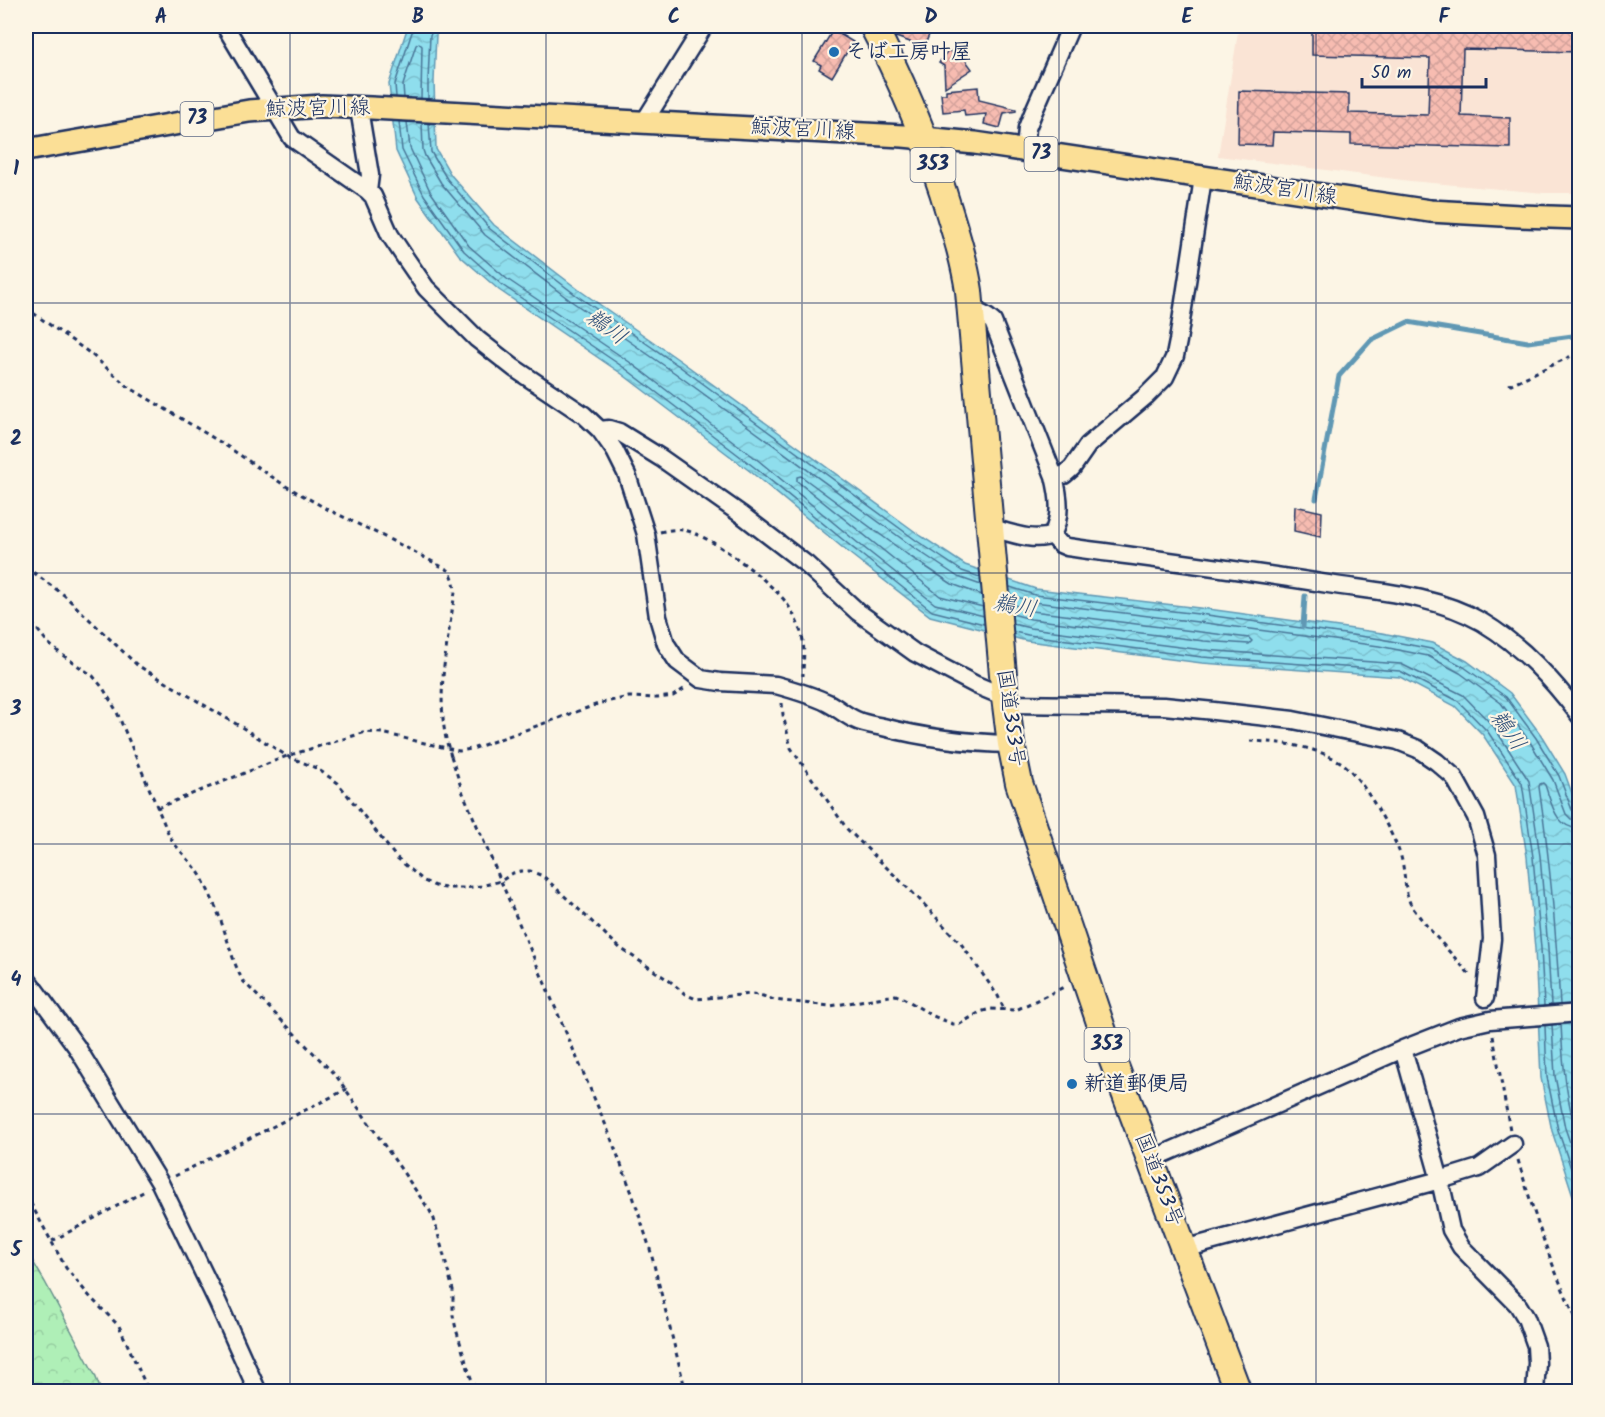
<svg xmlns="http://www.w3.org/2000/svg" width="1605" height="1417" font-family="Kalam,'Klee One',sans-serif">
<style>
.built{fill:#fae4d5}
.forest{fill:url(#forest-crowns);stroke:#658f8a;stroke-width:1.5}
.water{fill:url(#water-waves);stroke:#6198b4;stroke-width:1.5}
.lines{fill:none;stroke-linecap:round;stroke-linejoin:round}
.shore{stroke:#497597;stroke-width:1.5}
.stream{stroke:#6198b4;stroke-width:5}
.building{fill:url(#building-cross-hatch);stroke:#1b2f5e;stroke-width:1.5}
.minor-casing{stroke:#1b2f5e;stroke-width:21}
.major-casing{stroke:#1b2f5e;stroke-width:26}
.highway-casing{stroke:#1b2f5e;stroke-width:30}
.path{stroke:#1b2f5e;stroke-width:3;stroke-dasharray:4.5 4.5;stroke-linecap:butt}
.minor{stroke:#fcf5e5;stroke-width:16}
.major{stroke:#fbdf96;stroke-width:21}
.highway{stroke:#fbdf96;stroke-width:26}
.path-bridge{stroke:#1b2f5e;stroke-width:3;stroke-dasharray:4.5 4.5;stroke-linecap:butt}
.grid{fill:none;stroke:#1b2f5e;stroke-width:1.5;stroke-opacity:0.55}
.poi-dot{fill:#1f6fb2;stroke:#fcf5e5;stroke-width:2}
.labels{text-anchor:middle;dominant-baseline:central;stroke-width:4.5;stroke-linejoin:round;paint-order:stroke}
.shield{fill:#fcf5e5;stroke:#5e6a86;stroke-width:1.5}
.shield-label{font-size:20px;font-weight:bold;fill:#1b2f5e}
.poi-label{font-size:21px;font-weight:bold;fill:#1b2f5e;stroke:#fcf5e5;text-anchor:start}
.street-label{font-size:21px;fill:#1b2f5e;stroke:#fcf5e5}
.water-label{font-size:22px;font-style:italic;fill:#32527b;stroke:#fcf5e5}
.neatline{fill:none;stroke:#1b2f5e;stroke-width:2}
.grid-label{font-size:20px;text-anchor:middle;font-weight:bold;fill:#1b2f5e}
</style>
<defs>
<pattern id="forest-crowns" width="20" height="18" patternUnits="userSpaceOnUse" patternTransform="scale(1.5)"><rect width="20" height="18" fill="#afefb7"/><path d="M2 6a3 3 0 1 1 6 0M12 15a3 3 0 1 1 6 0" fill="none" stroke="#96cda0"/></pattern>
<pattern id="water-waves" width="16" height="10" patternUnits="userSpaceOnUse" patternTransform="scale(1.5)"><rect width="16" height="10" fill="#8fdeed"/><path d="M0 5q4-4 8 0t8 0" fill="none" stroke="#7bbfce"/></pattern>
<pattern id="building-cross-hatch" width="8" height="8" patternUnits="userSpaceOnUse" patternTransform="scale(1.5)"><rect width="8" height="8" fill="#f7bcb1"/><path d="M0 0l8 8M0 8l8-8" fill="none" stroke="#d3a29b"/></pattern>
</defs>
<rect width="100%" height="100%" fill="#fcf5e5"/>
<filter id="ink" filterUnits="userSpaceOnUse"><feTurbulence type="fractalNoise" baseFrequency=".0167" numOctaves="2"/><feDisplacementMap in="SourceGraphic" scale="12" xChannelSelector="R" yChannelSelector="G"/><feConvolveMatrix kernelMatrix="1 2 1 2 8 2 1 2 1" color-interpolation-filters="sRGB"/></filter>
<g filter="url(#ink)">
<path class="built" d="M1239 26H1579V193H1544L1410 181 1218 156Z"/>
<path class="forest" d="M26 1250 45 1282 95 1375 101 1391H26Z"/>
<path class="water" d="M408 26H443L436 35 434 81 436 149 451 175 494 225 579 290 682 362 921 536 965 565 1036 589 1208 609 1382 633 1433 643 1467 661 1510 693 1541 735 1565 774 1577 807 1579 821V1214L1552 1131 1541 1078 1535 949 1527 857 1516 785 1483 735 1455 706 1400 677 1202 663 1027 641 930 616 849 553 751 472 622 374 499 290 459 255 418 198 396 151 389 84Z"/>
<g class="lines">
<path class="shore" d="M396 97 395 84 414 26
M404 98 403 85 416 45 419 43 422 46 421 99
M428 99V81L430 35 436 26
M399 121 402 150 424 195 464 251 502 285 626 369 754 467 853 548 932 611 984 624
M407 122 410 148 430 191 469 246 507 279 631 363 759 461 858 543 935 604 984 616
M422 123 423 150 425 156 441 183 485 235 571 301 675 373 913 547 958 577 981 585
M429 123 431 152 447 179 490 229 576 295 679 366 917 541 962 571 980 577
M1010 587 1035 595 1207 615 1381 639 1431 649 1464 667 1506 697 1536 738 1559 776 1572 810 1575 812 1580 813
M982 595 952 584 908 555 801 476 797 477V481L940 596 983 607
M1010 595 1034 602 1206 623 1379 646 1428 656 1460 673 1501 703 1530 742 1553 780 1566 814 1571 819 1580 820
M1011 604 1032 611 1249 638 1252 641 1249 644 1204 641 1031 619 1012 614
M1013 624 1030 628 1203 650 1401 664 1463 695 1494 727 1529 781 1540 856 1548 948 1551 1005
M1014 632 1028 635 1202 657 1400 671 1458 701 1488 732 1522 783 1533 857 1541 948 1544 1006
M1560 1005C1556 931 1550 860 1539 787L1540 784 1543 783 1545 785C1552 804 1555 828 1580 829
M1561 1024C1563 1066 1566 1103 1580 1143
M1552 1025 1555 1076 1565 1128 1580 1171
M1545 1026 1547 1077 1558 1130 1580 1195"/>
<path class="stream" d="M1316 499 1339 376 1371 340 1408 322 1528 342 1580 335
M1303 627 1305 596"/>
</g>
<path class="building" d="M901 26H917L931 30 924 47 896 37Z
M1312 26H1580L1579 52 1463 49 1461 116 1510 118V148L1351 144V134L1273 132 1272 145 1238 144 1239 91 1349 94V113L1428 115 1430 58 1312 55Z
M833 30 853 42 832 77 819 69 821 65 814 61Z
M948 50 962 60 964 58 972 69 945 87 944 66 939 63Z
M978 87 979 100 1016 109V111L1004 113 1000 128 984 124 986 114 965 116 964 110 943 112 941 94H946V90Z
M1295 506 1322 512 1321 537 1294 531Z"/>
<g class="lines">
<defs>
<path id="minor" d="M225 26 292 138 368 191 373 196 390 235 406 259 426 288 477 339 514 368 584 415 600 430 615 451 627 475 646 534 658 617 666 644 677 661 701 679 720 682 776 685C794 690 812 695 828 703 838 708 846 716 856 720 864 724 874 725 883 727 925 738 967 743 1011 744
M360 108V115L370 175 368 191
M644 122 704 26
M1025 151 1027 128 1033 113 1071 26
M971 311C980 312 986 315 993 322L1054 476C1059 496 1062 516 1052 535 1034 543 1008 532 989 527
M600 430 609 429 619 432 661 458 742 515 806 564 858 612 915 653 976 685 1005 697
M1054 476 1064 475 1072 468 1088 445 1146 396 1165 377 1175 356 1178 341 1203 178
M1052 535 1060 544 1067 547C1154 559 1241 570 1328 584 1380 592 1435 595 1482 622 1522 646 1552 679 1580 716
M1006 704 1164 706 1214 711 1293 720 1398 741 1418 749 1437 762 1454 777 1476 817 1487 855 1492 939 1485 998
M26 978 76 1046 160 1183 218 1303 258 1392
M1403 1049 1440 1180 1451 1230 1461 1247 1518 1305 1526 1318 1536 1346 1537 1363 1535 1392
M1150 1160 1403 1049 1459 1027 1490 1020 1580 1013
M1184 1249 1440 1180 1479 1168 1513 1144"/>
<path id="major" d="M26 150 249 111 322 106 371 108 903 136 975 143 1430 211 1520 216 1580 218"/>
<path id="highway" d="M873 26C901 79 924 135 943 192 953 225 964 257 969 291L1005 697 1011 744 1019 783 1113 1061 1238 1392"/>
</defs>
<use href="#minor" class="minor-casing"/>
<use href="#major" class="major-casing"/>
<use href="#highway" class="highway-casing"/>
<path class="path" d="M26 308 91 354 127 386 225 445 284 485 327 509 403 546 450 571 454 581 455 592C448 642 435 693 447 743
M1509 385 1580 352
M660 532C668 530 676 529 683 530 710 534 768 580 785 601 791 609 797 620 800 630 806 644 803 661 803 676
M26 567 64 595 137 665 243 728 287 756 316 768 338 783 396 857 424 881 435 886 445 888H464L481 886 501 881 513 873 521 871H530L543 876 620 948 671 982 685 994 696 999 752 994 763 996 774 1000 831 1006 896 995 905 999 933 1016 953 1024H960L980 1012 990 1009 1016 1010 1066 986
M26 616 49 644 61 654 93 676 103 688 116 710 169 835C178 852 195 863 203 880 210 894 217 909 222 924 229 943 233 963 243 981L337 1077 430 1211 434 1219 453 1290V1315L456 1329 470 1375 476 1392
M782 703 783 715 791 748 847 829 919 899 962 945 998 996 1004 1009
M1250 741C1281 742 1315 746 1342 763 1361 776 1391 830 1399 851 1406 868 1403 889 1411 905 1413 909 1417 913 1419 916 1435 937 1453 955 1470 975
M451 756 463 793 607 1128 632 1193 650 1249 686 1392
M157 808 287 756 366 732 382 733 459 751 472 749 601 703 629 697 658 698 673 696 687 687
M1493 1036 1510 1130
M1518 1160C1535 1217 1553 1273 1580 1326
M175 1176 347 1089
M26 1195 66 1268 91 1298 119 1326 149 1392
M52 1241 145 1191"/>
<use href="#minor" class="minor"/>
<use href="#major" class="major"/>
<use href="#highway" class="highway"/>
<path class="path-bridge" d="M447 743 451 756"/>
</g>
</g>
<path class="grid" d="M290 26V1392M546 26V1392M802 26V1392M1059 26V1392M1316 26V1392M26 303H1580M26 573H1580M26 844H1580M26 1114H1580"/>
<g class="poi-dot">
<circle cx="834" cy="52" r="6"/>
<circle cx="1072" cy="1084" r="6"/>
</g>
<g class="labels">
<g class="shield">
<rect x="180.5" y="102" width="33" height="34" rx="4.5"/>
<rect x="1024.5" y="137" width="33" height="34" rx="4.5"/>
<rect x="910.5" y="148" width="45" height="34" rx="4.5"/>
<rect x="1084.5" y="1028" width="45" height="34" rx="4.5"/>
</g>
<g class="shield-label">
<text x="197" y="119">73</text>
<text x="1041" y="154">73</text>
<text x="933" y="165">353</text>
<text x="1107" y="1045">353</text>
</g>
<g class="poi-label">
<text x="846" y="52">そば工房叶屋</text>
<text x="1084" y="1084">新道郵便局</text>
</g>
<g class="street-label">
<text transform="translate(318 109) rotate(-1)">鯨波宮川線</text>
<text transform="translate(803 130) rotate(3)">鯨波宮川線</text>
<text transform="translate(1285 190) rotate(9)">鯨波宮川線</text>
<text transform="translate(1010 718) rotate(82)">国道353号</text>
<text transform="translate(1158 1180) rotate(69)">国道353号</text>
</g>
<g class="water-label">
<text transform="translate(606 328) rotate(36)">鵜川</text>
<text transform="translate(1015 607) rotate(10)">鵜川</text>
<text transform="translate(1507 731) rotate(55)">鵜川</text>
</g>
</g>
<rect width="1605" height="1417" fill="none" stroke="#fcf5e5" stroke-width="66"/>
<path d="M1362 78v9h124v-9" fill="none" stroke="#1b2f5e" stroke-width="3"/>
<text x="1371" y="78" font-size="18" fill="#1b2f5e" stroke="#fcf5e5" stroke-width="4.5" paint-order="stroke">50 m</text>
<rect x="33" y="33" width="1539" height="1351" class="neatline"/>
<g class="grid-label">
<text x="161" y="23">A</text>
<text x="418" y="23">B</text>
<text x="674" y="23">C</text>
<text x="931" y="23">D</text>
<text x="1187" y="23">E</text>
<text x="1444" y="23">F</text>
<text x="16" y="175">1</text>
<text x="16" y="445">2</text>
<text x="16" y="715">3</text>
<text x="16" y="986">4</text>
<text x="16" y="1256">5</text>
</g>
</svg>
